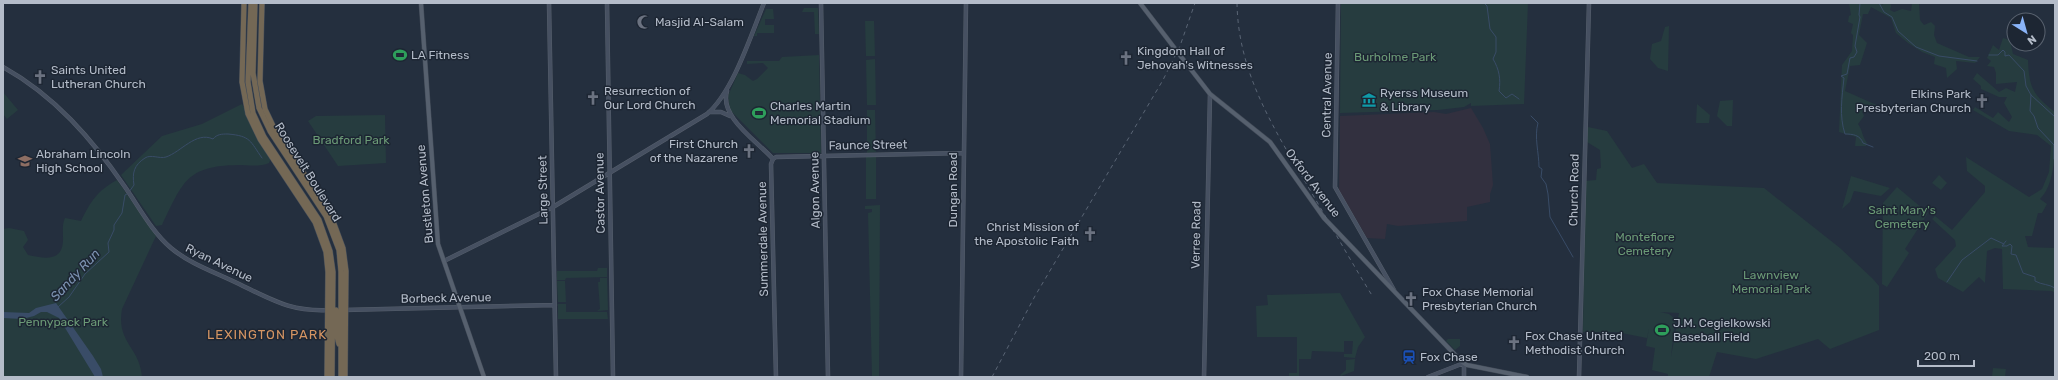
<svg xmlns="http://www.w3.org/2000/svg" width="2058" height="380" font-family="Rubik,sans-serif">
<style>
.medical{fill:#32303f}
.green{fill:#263c3f;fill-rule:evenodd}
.water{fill:#394c67}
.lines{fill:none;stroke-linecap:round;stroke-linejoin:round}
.stream{stroke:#394c67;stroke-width:1}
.secondary-casing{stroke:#565f6c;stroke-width:4.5}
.primary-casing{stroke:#414a57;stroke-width:5}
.highway-casing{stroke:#434c59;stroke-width:6}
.secondary{stroke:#465061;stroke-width:3.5}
.primary{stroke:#56606e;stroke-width:4}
.highway{stroke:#746855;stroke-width:5}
.rail{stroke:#5a6575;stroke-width:1;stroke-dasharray:4 4;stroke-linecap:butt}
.primary-bridge-casing{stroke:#414a57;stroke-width:5;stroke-linecap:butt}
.primary-bridge{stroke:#56606e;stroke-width:4}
.labels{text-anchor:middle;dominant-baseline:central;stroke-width:3;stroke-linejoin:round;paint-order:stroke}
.poi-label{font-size:12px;fill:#b4bcc9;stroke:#1d2633;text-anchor:start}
.park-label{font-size:12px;fill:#6b9a76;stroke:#1d2633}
.street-label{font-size:12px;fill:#b4bcc9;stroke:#1d2633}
.water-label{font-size:13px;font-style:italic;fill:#7c92b1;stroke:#1d2633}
.neighbourhood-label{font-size:13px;letter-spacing:1px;fill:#d59563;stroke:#1d2633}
</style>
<rect width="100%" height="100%" fill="#242f3e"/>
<path class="medical" d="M1471 108 1483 128 1490 144 1493 185 1490 194V202L1467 207V221L1398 226 1387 224 1385 239 1367 238 1339 190 1340 116 1434 112 1446 114Z"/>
<path class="green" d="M1341 3H1528L1524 104 1471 106V103L1464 107 1438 110 1340 113Z
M1849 3H1881L1882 5 1885 3H1890L1891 6 1890 10 1894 12 1902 9 1911 11 1912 3H1919L1920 20 1924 25 1931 22 1935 26 1934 35 1937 43 1969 57H1980L1975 63 1956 61 1957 69 1947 78 1946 68 1934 64 1935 57 1922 52 1908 43 1896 33 1891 18 1871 7 1868 14H1863L1859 35 1867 43 1860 65 1850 66 1845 91 1879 106V110L1864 109 1862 112 1864 116 1858 124C1863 131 1861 134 1867 143L1866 146H1855L1856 137 1839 132 1842 65 1852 51 1853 35 1851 33 1853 24 1848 22 1849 16 1851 15Z
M804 8H818L819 34H815L814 12H802Z
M766 9H773L774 19H765V25H774V33H757V36H754Z
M865 21H874L875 56H866Z
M1669 26 1668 71 1658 68 1650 59 1652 44 1661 41 1665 27Z
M2003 38 2010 40 2013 54 2028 60C2029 88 2033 95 2055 112 2055 139 2058 181 2040 199L2047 204 2042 213H2038L2032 236H2025L2028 247 2055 248V293L2052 291 2003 289 2002 249 1995 248 1987 251 1985 283 1979 277 1963 292 1938 278 1935 269 1956 246 1955 240 1932 219 1935 216 1952 230 1985 192V186L1967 171 1966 157 2029 197 2042 189 2049 172 2051 146 2037 135 2009 131 1973 110 1975 107 1993 118 1998 112 2009 122 2012 117 2004 103 2007 97H1999L1981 89V86L1973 79 1977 73 1999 92 2006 88 2015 92 2017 82 1996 84V73L1994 67 1987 66 1991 61 1987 58 1993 45 1999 50Z
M819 55 821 153H773L730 110 728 96 738 73 745 75 753 81 757 79 768 68 763 63 747 64V61H779L782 57Z
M875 59 876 105H867L866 60Z
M3 92 18 110 7 119 3 114Z
M1733 100 1732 126H1727L1717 116 1720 101Z
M242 104 271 158 269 163C261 167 247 165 238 165 186 166 183 182 162 225L156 226 121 175 162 136 202 124Z
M1697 104 1710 115 1709 123H1696Z
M867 110H875L876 152 867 153Z
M385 115 386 163 338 166 308 121 316 116Z
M1588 127 1607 131 1632 168 1644 164 1657 183 1764 188 1840 248 1873 279 1879 286V330L1830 349 1818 339 1756 359 1717 352 1709 377H1668V374L1652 370 1655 348 1646 346 1649 328 1647 338 1617 332H1583L1585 181 1596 180 1597 169 1601 168 1600 150 1587 142ZM1660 312 1679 313 1671 357 1675 319 1669 314Z
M866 157H876V199H866Z
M1939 175 1947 183 1941 190 1932 183Z
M1851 176 1890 188 1881 196 1854 191 1850 202 1842 209Z
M117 180 156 236 122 309C116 343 140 347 142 377H3V229L9 228 24 231 28 240 23 247 28 255C46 259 64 262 63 237 63 230 62 225 65 218L81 221C91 201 97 191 117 180Z
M1897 187 1928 213 1905 249 1909 253 1887 287 1882 284 1883 203Z
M880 205 879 377H872L868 213 872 212V209H865V206Z
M598 268H607V277L566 278 565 280H557V271H597Z
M600 278H607L608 310 597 311 600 309 598 282H600Z
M557 281H565L566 302H558Z
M1340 293 1365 337 1358 347 1355 358 1344 357V354H1352L1353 341H1344V352L1312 351 1311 359H1299V377H1289V373H1297V337H1257L1256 306 1268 305 1267 295Z
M558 304H566V312H607L608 319H558Z
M1448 339H1460V346L1455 350 1446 341Z
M1355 359 1354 371 1341 376 1340 375 1346 370V360Z
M1993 368 2006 369 2005 377H1992Z"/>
<path class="water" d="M56 303 93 356 101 369 103 377H95L59 318 47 312H41L34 316 22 319 3 318V312L29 313 36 308Z"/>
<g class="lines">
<path class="stream" d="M1484 3 1487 6 1490 29 1496 37V52L1493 59C1499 69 1501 79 1499 91L1506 98 1512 94 1519 99
M1860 3 1859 15 1860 17 1855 46 1857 52 1854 57 1850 58 1847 74 1841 76 1844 78C1842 97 1839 116 1845 134 1853 134 1860 135 1863 143L1873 147
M1879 3 1884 12 1892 17 1898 31 1916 47 1939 56 1977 61
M1989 55H1998L2003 50 2005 52V56L2009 55 2024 71 2026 86 2031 95 2055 117
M2031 95 2030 111 2034 116 2038 128 2054 145V159
M1531 116 1538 123C1534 137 1539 153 1539 167L1542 169 1541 177 1546 184 1548 194 1550 217 1573 257
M129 192 134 185C132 173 134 165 145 158 151 154 159 159 166 157 181 152 196 131 213 139 217 134 222 134 228 134 251 136 250 141 262 158
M2006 241 2002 246H2007L2010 244 2012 246 2011 254 2016 255 2023 273 2035 277V281C2042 285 2049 284 2055 288
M1947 282 1962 260 1991 238 2004 244
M58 307 69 297 85 274 109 252 108 243 114 230V225L122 213 125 195 127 194"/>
<defs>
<path id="secondary" d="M549 3 556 377
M607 3 613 377
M821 3 828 377
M1338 3 1335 187 1394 290
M3 67C55 96 92 139 125 187 139 207 152 232 171 248 191 265 220 274 243 286 276 302 293 312 330 310
M727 91C719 117 757 141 773 159
M709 112H721L730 116
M773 159 771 164 776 377
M773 159 776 157 963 153
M444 261 553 207 707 114C733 92 751 35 764 3
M344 310 555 305
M961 377 966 3
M1204 377 1210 94
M1428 377 1464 363V377
M1579 377 1589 3"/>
<path id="primary" d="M421 3 438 244 484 377
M1140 3 1176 50
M1179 54 1210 94 1270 142 1324 218 1461 361 1467 365 1527 377"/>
<path id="highway" d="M244 3 242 82 248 114 260 139 315 222 326 252 328 272 327 377
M251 3 248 82 253 113 264 137 319 220 330 251 333 272 332 377
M255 3 253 73 259 108 270 131 326 216 339 250 341 272V377
M262 3 260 81 265 109 275 130 330 213 343 248 346 271 345 377
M336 310V333L339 344"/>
</defs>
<use href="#secondary" class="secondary-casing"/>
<use href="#primary" class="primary-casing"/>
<use href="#highway" class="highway-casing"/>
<use href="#secondary" class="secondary"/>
<use href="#primary" class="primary"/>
<use href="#highway" class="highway"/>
<path class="rail" d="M1237 3C1238 72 1273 127 1307 185 1329 222 1350 260 1373 297
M992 377 1035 296 1163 80 1180 46 1195 3"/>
<defs>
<path id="primary-bridge" d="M1176 50 1179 54"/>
</defs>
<use href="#primary-bridge" class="primary-bridge-casing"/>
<use href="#primary-bridge" class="primary-bridge"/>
</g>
<defs>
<symbol id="mosque-bare" viewBox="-9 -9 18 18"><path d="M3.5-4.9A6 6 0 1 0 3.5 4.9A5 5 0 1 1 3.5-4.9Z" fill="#6b7280" stroke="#1d2633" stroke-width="2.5" paint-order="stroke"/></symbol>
<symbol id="stadium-bare" viewBox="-9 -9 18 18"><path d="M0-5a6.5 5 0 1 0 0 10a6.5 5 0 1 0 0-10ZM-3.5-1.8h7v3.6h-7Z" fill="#2e9e5b" stroke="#1d2633" stroke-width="2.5" paint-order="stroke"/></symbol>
<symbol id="church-bare" viewBox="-9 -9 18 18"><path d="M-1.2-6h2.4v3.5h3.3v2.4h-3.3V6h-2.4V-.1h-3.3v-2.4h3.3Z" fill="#6b7280" stroke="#1d2633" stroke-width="2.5" paint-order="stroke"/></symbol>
<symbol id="museum-bare" viewBox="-9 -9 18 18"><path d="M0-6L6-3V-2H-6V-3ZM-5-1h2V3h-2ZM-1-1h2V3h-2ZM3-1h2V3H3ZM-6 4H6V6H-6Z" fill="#0f9aa8" stroke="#1d2633" stroke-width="2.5" paint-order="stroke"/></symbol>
<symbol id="school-bare" viewBox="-9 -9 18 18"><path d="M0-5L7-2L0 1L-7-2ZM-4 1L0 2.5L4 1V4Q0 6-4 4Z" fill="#8d6e63" stroke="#1d2633" stroke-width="2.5" paint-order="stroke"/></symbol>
<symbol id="station-bare" viewBox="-9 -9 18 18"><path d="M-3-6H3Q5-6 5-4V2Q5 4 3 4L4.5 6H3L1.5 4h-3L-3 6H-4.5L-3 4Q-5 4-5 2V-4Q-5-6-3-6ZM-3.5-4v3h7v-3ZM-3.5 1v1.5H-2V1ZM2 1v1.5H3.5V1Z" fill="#1a4fb4" stroke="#1d2633" stroke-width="2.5" paint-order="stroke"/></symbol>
</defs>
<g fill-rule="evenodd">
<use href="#mosque-bare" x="634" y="12" width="20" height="20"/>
<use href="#stadium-bare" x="390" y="45" width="20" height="20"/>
<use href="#church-bare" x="1116" y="48" width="20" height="20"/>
<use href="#church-bare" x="30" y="67" width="20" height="20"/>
<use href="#church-bare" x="583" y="88" width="20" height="20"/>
<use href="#museum-bare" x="1359" y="90" width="20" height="20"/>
<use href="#church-bare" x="1972" y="91" width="20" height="20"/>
<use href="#stadium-bare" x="749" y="103" width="20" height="20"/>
<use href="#church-bare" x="739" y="141" width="20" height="20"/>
<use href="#school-bare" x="15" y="151" width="20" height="20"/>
<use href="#church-bare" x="1080" y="224" width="20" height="20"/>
<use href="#church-bare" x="1401" y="289" width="20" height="20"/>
<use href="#stadium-bare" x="1652" y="320" width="20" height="20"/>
<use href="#church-bare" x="1504" y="333" width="20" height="20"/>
<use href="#station-bare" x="1399" y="347" width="20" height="20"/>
</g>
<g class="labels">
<g class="poi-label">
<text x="655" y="22">Masjid Al-Salam</text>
<text x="1137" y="51">Kingdom Hall of<tspan x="1137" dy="14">Jehovah's Witnesses</tspan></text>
<text x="411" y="55">LA Fitness</text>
<text x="51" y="70">Saints United<tspan x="51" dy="14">Lutheran Church</tspan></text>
<text x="604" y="91">Resurrection of<tspan x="604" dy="14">Our Lord Church</tspan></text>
<text x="1380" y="93">Ryerss Museum<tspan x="1380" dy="14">&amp; Library</tspan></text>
<text x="1971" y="94" text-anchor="end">Elkins Park<tspan x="1971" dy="14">Presbyterian Church</tspan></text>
<text x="770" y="106">Charles Martin<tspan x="770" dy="14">Memorial Stadium</tspan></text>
<text x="738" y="144" text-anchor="end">First Church<tspan x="738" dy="14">of the Nazarene</tspan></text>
<text x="36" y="154">Abraham Lincoln<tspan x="36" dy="14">High School</tspan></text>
<text x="1079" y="227" text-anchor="end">Christ Mission of<tspan x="1079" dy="14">the Apostolic Faith</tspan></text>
<text x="1422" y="292">Fox Chase Memorial<tspan x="1422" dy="14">Presbyterian Church</tspan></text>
<text x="1673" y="323">J.M. Cegielkowski<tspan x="1673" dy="14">Baseball Field</tspan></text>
<text x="1525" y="336">Fox Chase United<tspan x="1525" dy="14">Methodist Church</tspan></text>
<text x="1420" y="357">Fox Chase</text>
</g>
<g class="park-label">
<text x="1395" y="57">Burholme Park</text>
<text x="351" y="140">Bradford Park</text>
<text x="1902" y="210">Saint Mary's<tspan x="1902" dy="14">Cemetery</tspan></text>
<text x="1645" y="237">Montefiore<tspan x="1645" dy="14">Cemetery</tspan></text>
<text x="1771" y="275">Lawnview<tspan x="1771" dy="14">Memorial Park</tspan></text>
<text x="63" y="322">Pennypack Park</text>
</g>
<g class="street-label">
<text transform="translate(1327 95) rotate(-89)">Central Avenue</text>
<text transform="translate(868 145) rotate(-1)">Faunce Street</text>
<text transform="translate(308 172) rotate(58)">Roosevelt Boulevard</text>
<text transform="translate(1313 183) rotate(53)">Oxford Avenue</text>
<text transform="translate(543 190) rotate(-91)">Large Street</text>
<text transform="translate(815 190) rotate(-91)">Algon Avenue</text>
<text transform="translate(953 190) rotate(-90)">Dungan Road</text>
<text transform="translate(1574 190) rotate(-89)">Church Road</text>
<text transform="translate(600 193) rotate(-91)">Castor Avenue</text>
<text transform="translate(425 194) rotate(-95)">Bustleton Avenue</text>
<text transform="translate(1196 235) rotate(-89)">Verree Road</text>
<text transform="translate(763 239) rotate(-91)">Summerdale Avenue</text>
<text transform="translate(219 263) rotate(26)">Ryan Avenue</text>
<text transform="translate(446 298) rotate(-1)">Borbeck Avenue</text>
</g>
<g class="water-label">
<text transform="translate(75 275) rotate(-47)">Sandy Run</text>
</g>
<g class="neighbourhood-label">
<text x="267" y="334">LEXINGTON PARK</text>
</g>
</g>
<rect width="2058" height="380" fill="none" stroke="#b4bcc9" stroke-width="8"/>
<g transform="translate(2026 32) rotate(143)"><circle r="19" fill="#1d2633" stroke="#59626f"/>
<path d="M0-3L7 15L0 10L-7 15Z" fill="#8ab4f8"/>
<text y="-6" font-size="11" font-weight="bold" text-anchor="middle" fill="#b4bcc9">N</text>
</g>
<path d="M1918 360v6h56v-6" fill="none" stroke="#b4bcc9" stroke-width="2"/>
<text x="1924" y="360" font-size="12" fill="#b4bcc9" stroke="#1d2633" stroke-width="3" paint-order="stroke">200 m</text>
</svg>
